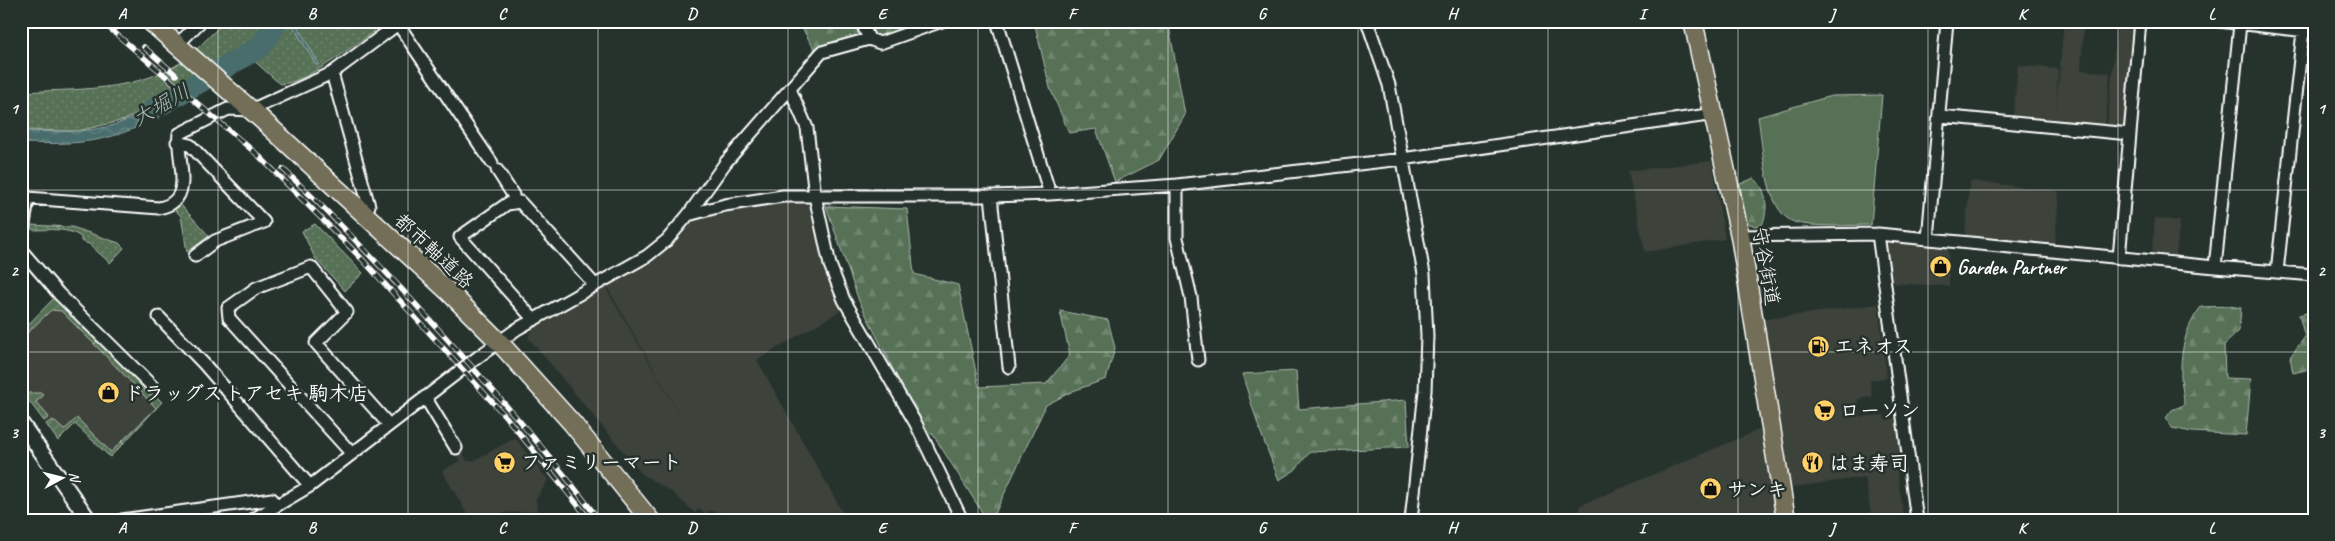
<svg xmlns="http://www.w3.org/2000/svg" width="2335" height="541" font-family="Caveat,'Klee One',sans-serif">
<style>
.built{fill:#3c433a}
.grass{fill:url(#grass-dots);stroke:#abb8ab}
.forest{fill:url(#forest-firs);stroke:#abb8ab}
.garden{fill:url(#garden-furrows);stroke:#abb8ab}
.pitch{fill:#577157;stroke:#abb8ab}
.water{fill:url(#water-waves);stroke:#91a7a7}
.lines{fill:none;stroke-linecap:round;stroke-linejoin:round}
.river{stroke:#486d6c;stroke-width:22}
.minor-casing{stroke:#fff;stroke-width:15}
.tertiary-casing{stroke:#fff;stroke-width:18}
.primary-casing{stroke:#fff;stroke-width:21}
.minor{stroke:#26332d;stroke-width:11}
.tertiary{stroke:#26332d;stroke-width:14}
.primary{stroke:#726e59;stroke-width:18}
.rail-casing{stroke:#fff;stroke-width:5.5}
.rail{stroke:#26332d;stroke-width:4;stroke-dasharray:11;stroke-linecap:butt}
.grid{fill:none;stroke:#fff;stroke-width:1;stroke-opacity:0.55}
.labels{text-anchor:middle;dominant-baseline:central;stroke-width:5;stroke-linejoin:round;paint-order:stroke}
.street-label{font-size:20px;fill:#fff;stroke:#26332d}
.poi-label{font-size:20px;font-weight:bold;fill:#fff;stroke:#26332d;text-anchor:start}
.water-label{font-size:21px;font-style:italic;fill:#adbdbd;stroke:#26332d}
.neatline{fill:none;stroke:#fff;stroke-width:2}
.grid-label{font-size:16px;text-anchor:middle;font-weight:bold;fill:#fff}
</style>
<defs>
<pattern id="grass-dots" width="8" height="8" patternUnits="userSpaceOnUse" patternTransform="scale(1.25)"><rect width="8" height="8" fill="#577157"/><path d="M2 2h.1M6 6h.1" fill="none" stroke="#708670" stroke-width="1.8" stroke-linecap="round"/></pattern>
<pattern id="forest-firs" width="22" height="20" patternUnits="userSpaceOnUse" patternTransform="scale(1.25)"><rect width="22" height="20" fill="#577157"/><path d="M5 1l3.5 6h-7zM16 11l3.5 6h-7z" fill="#708670"/></pattern>
<pattern id="garden-furrows" width="10" height="10" patternUnits="userSpaceOnUse" patternTransform="scale(1.25)"><rect width="10" height="10" fill="#577157"/><path d="M-1 1l2-2M0 10L10 0M9 11l2-2" fill="none" stroke="#708670"/></pattern>
<pattern id="water-waves" width="16" height="10" patternUnits="userSpaceOnUse" patternTransform="scale(1.25)"><rect width="16" height="10" fill="#486d6c"/><path d="M0 5q4-4 8 0t8 0" fill="none" stroke="#638382"/></pattern>
</defs>
<rect width="100%" height="100%" fill="#26332d"/>
<filter id="ink" filterUnits="userSpaceOnUse"><feTurbulence type="fractalNoise" baseFrequency=".02" numOctaves="2"/><feDisplacementMap in="SourceGraphic" scale="10" xChannelSelector="R" yChannelSelector="G"/><feConvolveMatrix kernelMatrix="1 2 1 2 8 2 1 2 1" color-interpolation-filters="sRGB"/></filter>
<g filter="url(#ink)">
<path class="built" d="M2064 21H2084L2081 70 2110 73 2105 128 2013 118 2018 65 2058 69 2056 110Z
M2117 21H2136L2125 131 2107 129Z
M1712 161 1725 239 1645 252 1628 171Z
M1970 181 2059 191 2055 244 1965 235Z
M808 201 814 209 818 239 828 273 843 309 757 360 847 520H805L708 511 705 514 699 508 695 513 672 492 642 474 528 337 533 329 605 287 687 427 606 285 682 230 684 231 685 226 691 221 727 208Z
M2155 218 2180 221 2176 255 2152 253Z
M1888 243 1948 245 1949 286 1889 283 1885 247Z
M56 296 141 382V387L150 396 153 393 162 402 110 457 75 424 58 441 21 391V332Z
M1878 304 1887 378 1870 380 1872 397 1858 399 1860 417 1884 415 1885 420 1897 418 1903 461 1896 462 1903 514 1872 519 1865 477 1788 488 1761 320Z
M1761 429 1775 520H1580L1579 506Z
M515 438 548 480 536 499 537 511 468 515 442 471 460 461 455 451 461 448 467 461H473Z"/>
<path class="grass" d="M218 21H264L260 38 243 51 125 120 78 131 21 130V92C73 89 128 92 175 66 190 58 205 40 218 28L215 24Z
M388 21C364 38 307 84 280 84L251 58 266 48 292 24 317 65 319 64 295 22Z
M180 204 209 236 187 252 181 216 173 208Z
M315 224 363 273 345 291 315 258 302 231Z
M29 225 72 227 119 243 124 248 110 263 89 244 81 241V237C67 227 49 230 33 230Z
M99 340 141 382V387L150 396 153 393 162 402 123 444 121 442 156 408 94 344Z"/>
<path class="forest" d="M798 21H859L861 34 856 39 816 52Z
M866 21H925L880 39 872 35Z
M1034 21H1168L1185 115 1159 160 1115 182 1096 129 1069 133 1050 88Z
M1754 178C1767 189 1769 209 1762 225L1755 226 1746 222 1740 184Z
M826 206 907 209 914 274 958 285 979 387 1046 384 1070 355 1060 311 1108 320 1115 348 1106 379 1073 391 1046 405 992 520H987L932 433H925L859 301Z
M2230 306 2241 308 2239 331 2224 345 2225 378 2251 379 2246 435 2192 432 2172 428 2166 418 2172 410 2184 405C2184 396 2182 388 2181 378 2180 353 2185 327 2201 307Z
M2314 311V368L2293 373 2290 357 2305 337 2299 315Z
M1296 371 1299 409 1406 400 1409 447 1310 452 1295 470 1279 480 1259 428 1242 374Z"/>
<path class="garden" d="M56 296 99 340 94 344 61 311 51 310 21 339V332Z
M23 393H42L44 395 36 402 49 417 44 421Z
M77 418 111 452 121 442 123 444 110 457 75 424 58 441 46 424 53 420 64 430Z"/>
<path class="pitch" d="M1882 95 1871 225C1851 225 1812 228 1794 222 1764 211 1763 145 1758 117L1831 96Z"/>
<path class="water" d="M264 21H297L295 22 319 64 316 65 292 24 266 48 251 58 243 51 260 38Z
M179 90 184 96 136 123 135 128C95 145 64 144 21 143V131C56 132 92 134 125 121 144 113 162 100 179 90Z"/>
<g class="lines">
<path class="river" d="M155 108 260 47 279 21"/>
<defs>
<path id="minor" d="M861 21 869 39
M997 21 1050 194
M1367 21 1389 85 1424 274 1427 336 1425 391 1411 520
M2219 21 2314 32
M398 24 492 163
M178 44 201 21
M332 73 369 206 363 215
M790 89 807 128 815 196 830 265 844 300 916 424 962 520
M1940 116 2130 134
M177 142 190 145 264 222 215 241 195 256
M497 170 513 195V203
M1177 185V238L1191 297 1198 360
M991 196 1009 367
M688 215 726 162 822 52 869 39 880 43 942 21
M1878 234 1917 520
M1740 236 1878 234 2215 267 2314 275
M1928 239 1947 21
M21 244 28 198 159 208C163 207 170 205 173 202 191 189 176 153 179 134L228 109 251 110 332 73 402 21
M21 250 59 294 152 386
M2119 258 2140 21
M2215 267 2240 24
M2277 272 2303 31
M159 317 204 364 310 486 252 520
M534 320 460 237 507 204 520 202 595 285
M425 397 456 448
M352 454 229 318 228 308 256 288 311 267 347 312 316 343 389 425
M310 486 478 357 517 329 647 256 667 240 688 215 725 205 783 196H991L1050 194 1177 185 1402 159 1715 114
M72 520 83 511
M122 520 272 499 276 505"/>
<path id="tertiary" d="M21 423 89 520"/>
<path id="primary" d="M150 21 259 117 449 292 499 342 572 423 650 520
M1693 21 1740 236 1786 520"/>
</defs>
<use href="#minor" class="minor-casing"/>
<use href="#tertiary" class="tertiary-casing"/>
<use href="#primary" class="primary-casing"/>
<use href="#minor" class="minor"/>
<use href="#tertiary" class="tertiary"/>
<use href="#primary" class="primary"/>
<defs>
<path id="rail" d="M101 21 259 156 362 259 506 417 590 520
M144 47 176 75
M283 169C341 223 395 281 448 340 501 399 552 457 599 520"/>
</defs>
<use href="#rail" class="rail-casing"/>
<use href="#rail" class="rail"/>
</g>
</g>
<path class="grid" d="M218 21V520M408 21V520M598 21V520M788 21V520M978 21V520M1168 21V520M1358 21V520M1548 21V520M1738 21V520M1928 21V520M2118 21V520M21 190H2314M21 352H2314"/>
<defs>
<symbol id="shop-disc" viewBox="-11 -11 22 22"><circle r="9.5" fill="#ffd166" stroke="#26332d"/><path d="M-5-2.5h2.3a2.7 3.5 0 0 1 5.4 0H5L5.5 6h-11ZM-1.5-2.5h3a1.5 2.3 0 0 0-3 0Z" fill="#111"/></symbol>
<symbol id="fuel-disc" viewBox="-11 -11 22 22"><circle r="9.5" fill="#ffd166" stroke="#26332d"/><path d="M-5.5-6h7V0h2V4h1.3V-2.5L3-4.5l.8-.8L6-3V5H2.5V1h-1V6h-7ZM-4.2-4.7v3.2H.2V-4.7Z" fill="#111"/></symbol>
<symbol id="supermarket-disc" viewBox="-11 -11 22 22"><circle r="9.5" fill="#ffd166" stroke="#26332d"/><path d="M-6-5.5h2.5l.6 2H6L4.5 2H-2.5L-4.4-4H-6ZM-1.5 3.2a1.3 1.3 0 1 0 .1 0ZM3 3.2a1.3 1.3 0 1 0 .1 0Z" fill="#111"/></symbol>
<symbol id="restaurant-disc" viewBox="-11 -11 22 22"><circle r="9.5" fill="#ffd166" stroke="#26332d"/><path d="M-5-6h1v4h1v-4h1v4h1v-4h1v5L-1.5 .5V6h-2V.5L-5-1ZM5-6V6H3V1.5H1.5Q1.5-4 5-6Z" fill="#111"/></symbol>
</defs>
<g fill-rule="evenodd">
<use href="#shop-disc" x="1928" y="254" width="25" height="25"/>
<use href="#fuel-disc" x="1806" y="334" width="25" height="25"/>
<use href="#shop-disc" x="96" y="380" width="25" height="25"/>
<use href="#supermarket-disc" x="1812" y="398" width="25" height="25"/>
<use href="#supermarket-disc" x="492" y="450" width="25" height="25"/>
<use href="#restaurant-disc" x="1800" y="450" width="25" height="25"/>
<use href="#shop-disc" x="1698" y="476" width="25" height="25"/>
</g>
<g class="labels">
<g class="street-label">
<text transform="translate(434 251) rotate(43)">都市軸道路</text>
<text transform="translate(1766 266) rotate(80)">守谷街道</text>
</g>
<g class="poi-label">
<text x="1957" y="267">Garden Partner</text>
<text x="1834" y="346">エネオス</text>
<text x="124" y="393">ドラッグストアセキ 駒木店</text>
<text x="1840" y="410">ローソン</text>
<text x="521" y="462">ファミリーマート</text>
<text x="1829" y="463">はま寿司</text>
<text x="1727" y="489">サンキ</text>
</g>
<g class="water-label">
<text transform="translate(161 105) rotate(-30)">大堀川</text>
</g>
</g>
<rect width="2335" height="541" fill="none" stroke="#26332d" stroke-width="55"/>
<g transform="translate(62 478) rotate(83)" stroke="#26332d" stroke-width="4" paint-order="stroke">
<path d="M0-4L9 19L0 12L-9 19Z" fill="#ffffff"/>
<text y="-8" font-size="14" font-weight="bold" text-anchor="middle" fill="#ffffff">N</text>
</g>
<rect x="28" y="28" width="2280" height="486" class="neatline"/>
<g class="grid-label">
<text x="122" y="19">A</text>
<text x="312" y="19">B</text>
<text x="502" y="19">C</text>
<text x="692" y="19">D</text>
<text x="882" y="19">E</text>
<text x="1072" y="19">F</text>
<text x="1262" y="19">G</text>
<text x="1452" y="19">H</text>
<text x="1642" y="19">I</text>
<text x="1832" y="19">J</text>
<text x="2022" y="19">K</text>
<text x="2212" y="19">L</text>
<text x="14" y="114">1</text>
<text x="2321" y="114">1</text>
<text x="14" y="276">2</text>
<text x="2321" y="276">2</text>
<text x="14" y="438">3</text>
<text x="2321" y="438">3</text>
<text x="122" y="533">A</text>
<text x="312" y="533">B</text>
<text x="502" y="533">C</text>
<text x="692" y="533">D</text>
<text x="882" y="533">E</text>
<text x="1072" y="533">F</text>
<text x="1262" y="533">G</text>
<text x="1452" y="533">H</text>
<text x="1642" y="533">I</text>
<text x="1832" y="533">J</text>
<text x="2022" y="533">K</text>
<text x="2212" y="533">L</text>
</g>
</svg>
